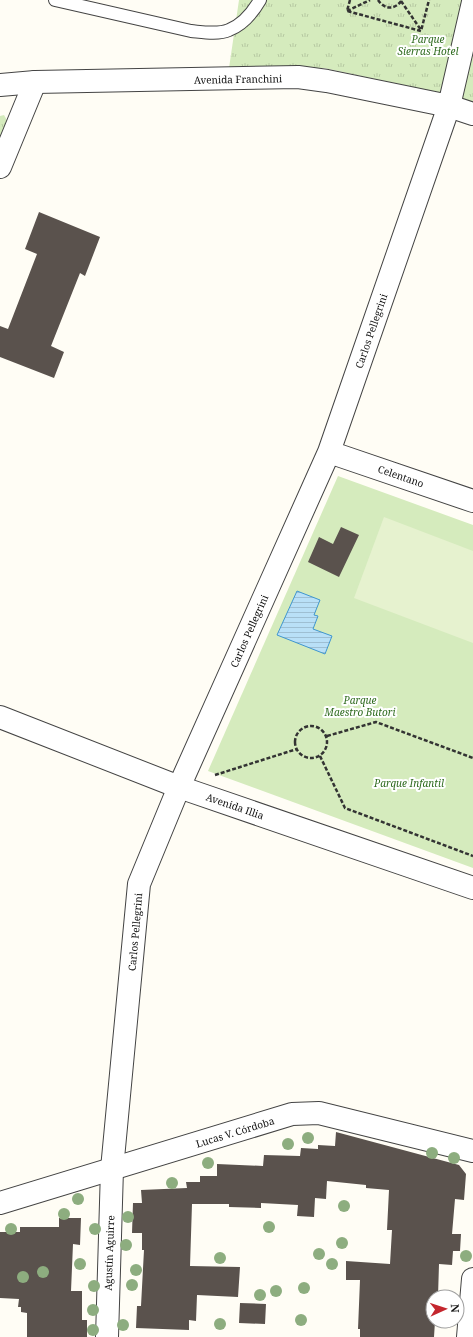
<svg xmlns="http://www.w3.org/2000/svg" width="473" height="1337" font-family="'Noto Serif',serif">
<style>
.grass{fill:url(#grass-tufts)}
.park{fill:#d5ebbd}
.pitch{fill:#e6f2cf}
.water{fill:url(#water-rules);stroke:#3f96cf}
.building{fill:#5a524d}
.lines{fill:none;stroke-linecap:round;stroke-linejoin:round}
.service-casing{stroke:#444;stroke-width:14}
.minor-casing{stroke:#444;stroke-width:24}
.tertiary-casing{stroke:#444;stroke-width:24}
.path{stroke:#333;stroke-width:2.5;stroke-dasharray:4 2;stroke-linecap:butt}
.service{stroke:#fff;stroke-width:12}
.minor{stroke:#fff;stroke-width:22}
.tertiary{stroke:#fff;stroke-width:22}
.tree{fill:#8dad7f}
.labels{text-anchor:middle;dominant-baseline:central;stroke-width:4;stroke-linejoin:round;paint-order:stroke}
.park-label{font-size:10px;font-style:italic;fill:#2f6b1f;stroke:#fff}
.street-label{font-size:10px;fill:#111;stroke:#fff}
</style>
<defs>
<pattern id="grass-tufts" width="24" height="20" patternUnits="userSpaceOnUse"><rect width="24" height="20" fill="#d5ebbd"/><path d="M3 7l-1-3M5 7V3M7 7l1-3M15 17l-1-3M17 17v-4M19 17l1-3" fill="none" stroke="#b6c8a1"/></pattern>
<pattern id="water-rules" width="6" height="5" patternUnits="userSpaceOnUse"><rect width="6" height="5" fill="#b9e0f7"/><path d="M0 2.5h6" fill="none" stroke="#9ebfd3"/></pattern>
</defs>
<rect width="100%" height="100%" fill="#fffdf5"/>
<path class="grass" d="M239 0H473V102L446 94 324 68H229Z
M4 115 8 122 0 142V116Z"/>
<path class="park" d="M338 476 473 525V868L208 771Z"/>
<path class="pitch" d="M384 517 473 551V643L354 598Z"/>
<path class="water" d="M297 591 320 600 314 615 318 616 313 629 332 636 325 654 277 635Z"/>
<path class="building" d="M39 212 100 237 85 276 80 273 51 346 64 352 54 378 0 357V326L8 329 37 254 25 249Z
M341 527 359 535 339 577 308 562 319 537 333 544Z
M336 1132 459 1165 466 1174 464 1200 455 1199 452 1234H461L460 1251H453L452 1265 439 1264 438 1297H433V1321H435L434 1337H360V1329H358L360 1280H346V1261L390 1264 392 1230H387L389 1190 366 1188V1185L327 1181 326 1199 315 1198 314 1217 297 1216 298 1205 261 1203V1208L229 1207V1204H192L190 1266 240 1267 238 1297 197 1295 196 1321 189 1320V1330L136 1328 137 1306H141L144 1250H142V1233H132L133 1203H142L141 1190 187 1188 186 1182H200V1176H217V1164L263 1166 264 1155 300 1156 301 1148 318 1149V1145L335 1146Z
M59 1218H81L80 1245 73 1244 71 1291H82V1320H87V1337H27V1313L21 1312V1307H18L19 1299 0 1298V1232H20V1227H59Z
M240 1303 266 1304 265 1324 239 1323Z"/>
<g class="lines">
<defs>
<path id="service" d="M55 0 191 31C202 32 218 35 229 30 242 25 253 12 260 0"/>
<path id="minor" d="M0 167 35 82
M329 452 473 501
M107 1337 112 1169 139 884 179 787 329 452 449 106
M468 1337 473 1279"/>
<path id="tertiary" d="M0 85 35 82 298 77 327 81 449 106 473 114
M449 106 473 2
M0 717 179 787 473 888
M0 1203 292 1114 319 1113 473 1151"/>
</defs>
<use href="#service" class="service-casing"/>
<use href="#minor" class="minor-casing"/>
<use href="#tertiary" class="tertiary-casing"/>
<path class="path" d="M350 0 347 11 421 31 429 0
M378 0C385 10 395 10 402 0
M401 1 421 30
M347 11 370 0
M295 742a16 16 0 1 1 32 0a16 16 0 1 1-32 0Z
M327 736 376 722 473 758
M320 756 345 808 473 856
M215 775 297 749"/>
<use href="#service" class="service"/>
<use href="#minor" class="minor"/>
<use href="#tertiary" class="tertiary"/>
</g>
<g class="tree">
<circle cx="308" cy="1138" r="6"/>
<circle cx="288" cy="1144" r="6"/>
<circle cx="432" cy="1153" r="6"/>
<circle cx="454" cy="1158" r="6"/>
<circle cx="208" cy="1163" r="6"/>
<circle cx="172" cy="1183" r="6"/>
<circle cx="78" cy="1199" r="6"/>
<circle cx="344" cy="1206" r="6"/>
<circle cx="64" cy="1214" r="6"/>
<circle cx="128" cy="1217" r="6"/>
<circle cx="269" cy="1227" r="6"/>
<circle cx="11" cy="1229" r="6"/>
<circle cx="95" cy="1229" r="6"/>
<circle cx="342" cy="1243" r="6"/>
<circle cx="126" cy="1245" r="6"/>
<circle cx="319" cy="1254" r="6"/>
<circle cx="466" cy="1256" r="6"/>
<circle cx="220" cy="1258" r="6"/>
<circle cx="80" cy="1264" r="6"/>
<circle cx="332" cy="1264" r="6"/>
<circle cx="136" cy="1270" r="6"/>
<circle cx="43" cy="1272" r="6"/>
<circle cx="23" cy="1277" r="6"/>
<circle cx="132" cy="1285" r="6"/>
<circle cx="94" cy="1286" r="6"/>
<circle cx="304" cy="1288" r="6"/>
<circle cx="276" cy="1291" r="6"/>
<circle cx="260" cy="1295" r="6"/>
<circle cx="93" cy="1310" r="6"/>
<circle cx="301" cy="1320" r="6"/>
<circle cx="220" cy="1324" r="6"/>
<circle cx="123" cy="1325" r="6"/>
<circle cx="93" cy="1330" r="6"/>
</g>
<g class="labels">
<g class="park-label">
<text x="428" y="39">Parque<tspan x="428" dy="12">Sierras Hotel</tspan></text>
<text x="360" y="700">Parque<tspan x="360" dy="12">Maestro Butori</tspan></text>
<text x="409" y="783">Parque Infantil</text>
</g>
<g class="street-label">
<text transform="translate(238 79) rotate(-1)">Avenida Franchini</text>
<text transform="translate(371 331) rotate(-71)">Carlos Pellegrini</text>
<text transform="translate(401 476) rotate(19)">Celentano</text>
<text transform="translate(249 631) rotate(-66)">Carlos Pellegrini</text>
<text transform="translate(235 806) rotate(19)">Avenida Illia</text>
<text transform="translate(135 932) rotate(-85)">Carlos Pellegrini</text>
<text transform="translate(235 1132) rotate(-17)">Lucas V. Córdoba</text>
<text transform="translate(109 1253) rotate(-88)">Agustín Aguirre</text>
</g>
</g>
<g transform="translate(445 1309) rotate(87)"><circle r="19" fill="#ffffff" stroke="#a0a0a0"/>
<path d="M0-3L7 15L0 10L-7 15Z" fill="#c4262e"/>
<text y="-6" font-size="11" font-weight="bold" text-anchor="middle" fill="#111111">N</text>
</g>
</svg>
